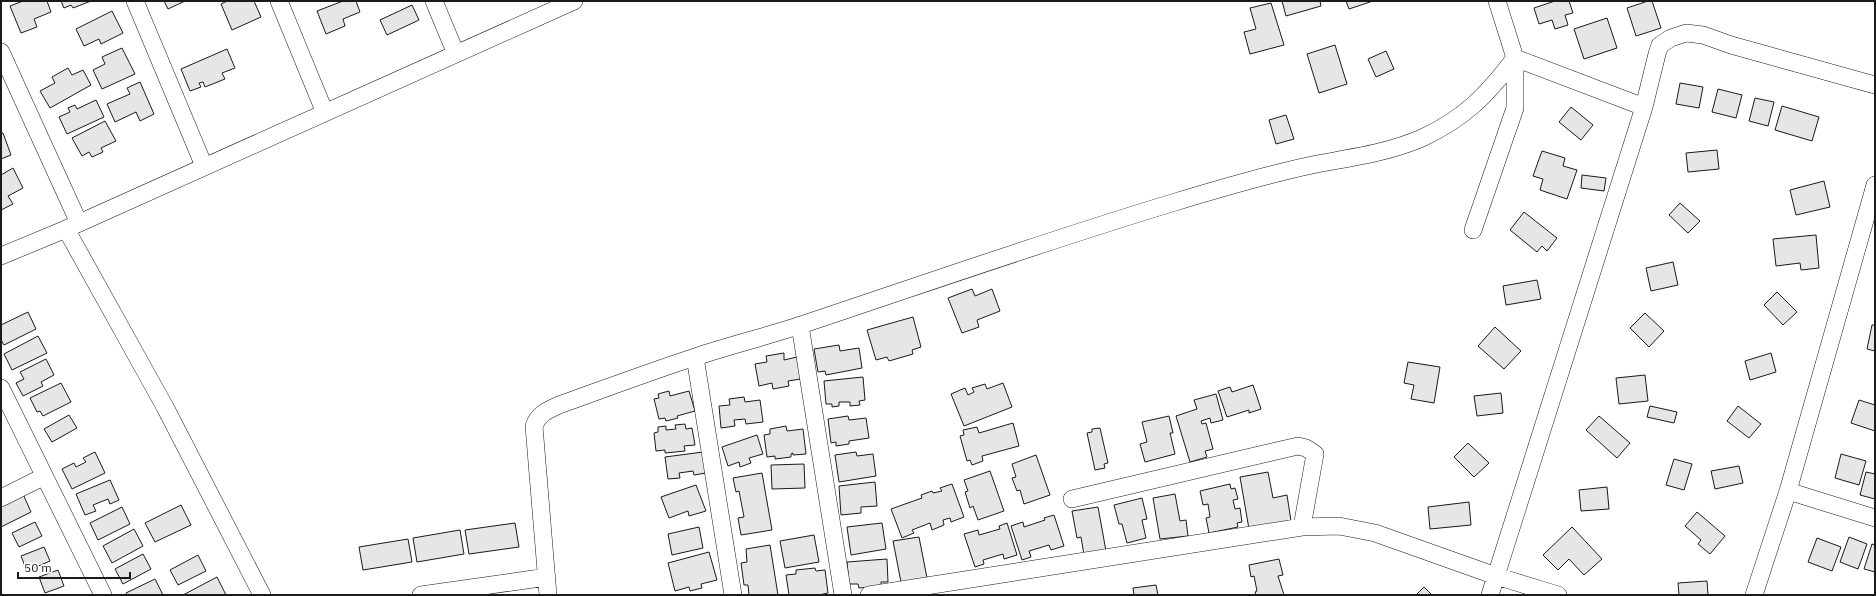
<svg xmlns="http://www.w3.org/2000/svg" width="1876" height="596" font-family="'IBM Plex Sans',sans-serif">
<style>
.building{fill:#e6e6e6;stroke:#1a1a1a}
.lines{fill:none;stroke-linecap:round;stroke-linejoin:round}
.minor-casing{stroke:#1a1a1a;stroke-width:18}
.minor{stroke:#fff;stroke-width:17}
</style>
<rect width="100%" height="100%" fill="#fff"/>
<path class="building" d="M23 1H47L51 12 34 19 37 27 21 33 10 6Z
M61 1H91L73 8 71 5 64 8Z
M164 1H185L168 9Z
M227 1H254L261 17 232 30 221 4Z
M343 1H356L360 12 343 19 345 26 326 34 317 11Z
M1282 1H1320L1321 6 1286 16Z
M1346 1H1373L1349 9Z
M1555 1H1569L1573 13 1565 15 1568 25 1555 29 1552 20 1539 24 1534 8Z
M1648 1H1652L1661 28 1636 36 1627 8Z
M1271 3 1284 45 1250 54 1244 32 1256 29 1250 8Z
M412 5 419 20 387 35 380 20Z
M112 11 123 33 101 44 99 39 84 46 76 29Z
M1607 18 1617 48 1584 59 1574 29Z
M1335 45 1347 84 1319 93 1307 54Z
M122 48 135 74 102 89 93 70 105 64 102 57Z
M227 49 235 68 222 73 225 79 205 87 203 82 199 83 201 87 190 91 181 69Z
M1386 51 1394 69 1376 77 1368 59Z
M68 68 72 75 83 70 91 85 50 108 40 91 55 83 52 77Z
M140 82 154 114 140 121 136 112 115 122 107 104 130 94 127 88Z
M1680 83 1703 87 1699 108 1676 104Z
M1718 89 1742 95 1736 118 1712 112Z
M1755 98 1774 102 1768 126 1749 121Z
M96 100 104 117 67 134 59 117 70 112 68 108 75 105 77 109Z
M1782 106 1819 117 1812 141 1775 130Z
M1571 107 1593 125 1581 140 1559 122Z
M1286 115 1294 139 1276 144 1269 120Z
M105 121 116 141 101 148 103 152 92 157 89 152 82 156 72 138Z
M1 133H3L11 155 1 159Z
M1717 150 1719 169 1688 172 1686 153Z
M1542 151 1565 158 1563 166 1577 170 1567 199 1540 190 1543 179 1533 176Z
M13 168 23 188 8 196 13 204 1 210V175Z
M1582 175 1606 178 1604 191 1581 188Z
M1824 181 1830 207 1796 215 1790 190Z
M1680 203 1700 221 1688 233 1669 215Z
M1524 212 1557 238 1547 251 1542 246 1537 252 1510 230Z
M1816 235 1819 268 1801 270 1800 263 1776 266 1773 239Z
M1673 262 1678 285 1651 291 1646 268Z
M1537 280 1541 299 1506 305 1503 286Z
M972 289 975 296 992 289 1000 311 977 320 979 327 962 333 948 298Z
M1777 292 1797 312 1783 325 1764 305Z
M28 312 36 329 4 345 1 340V325Z
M1645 313 1664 331 1649 347 1630 328Z
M913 317 921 347 912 350 913 354 889 361 887 357 876 360 867 330Z
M1872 325H1875V351L1867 349Z
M1495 327 1521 351 1504 369 1478 346Z
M38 336 47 353 12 370 4 354Z
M839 345 840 351 859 348 862 368 826 375 825 371 818 372 814 349Z
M784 353V360L797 357 801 379 788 381 789 386 773 389 772 383 759 386 755 364 767 362 766 356Z
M1771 353 1776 372 1750 380 1745 361Z
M46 359 54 375 41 382 43 386 23 396 16 383 24 379 20 372Z
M1408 362 1440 367 1434 403 1411 399 1414 385 1404 383Z
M1645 375 1648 401 1619 404 1616 378Z
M863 377 865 400 859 401 860 405 850 406V402H839V406L832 407V404H826L824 381Z
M61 383 71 402 43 416 40 411 37 412 30 398Z
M1003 383 1012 407 964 426 951 394 965 388 968 395 974 392 972 388 985 384 987 389Z
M1253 385 1261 409 1249 413V410L1227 417 1218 391 1230 387 1232 392Z
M669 391 670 396 689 391 695 411 677 416 678 418 666 421 665 418 659 419 654 399 659 398 658 394Z
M1501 393 1503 413 1477 416 1474 396Z
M1216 394 1223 420 1211 423 1210 418 1201 421 1202 424 1206 423 1213 449 1205 451 1207 457 1190 462 1176 416 1197 409 1194 400Z
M744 397 745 402 760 400 763 422 746 424 745 419 734 420 735 426 721 428 719 406 730 405 729 399Z
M1859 400 1875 405V431L1851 423Z
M1650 406 1677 412 1674 423 1647 417Z
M1738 406 1761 424 1749 438 1727 421Z
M69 415 77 428 52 442 44 429Z
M848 416 849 420 866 418 869 438 849 441V444L836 446V442L831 443 828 419Z
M1169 416 1173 433H1170L1175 454 1145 462 1140 444 1147 442 1142 422Z
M1599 416 1630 443 1617 458 1586 430Z
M1013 423 1019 446 982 456 983 461 972 465 970 460 967 461 960 436 964 435 963 430 977 427 979 433Z
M685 424 686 429 692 428 695 445 684 446 685 451 665 453V450L656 451 654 433 658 432V427L666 426V430L676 429 675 425Z
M786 426 787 431 803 429 806 454 793 455V453L791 454V457L775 459V456L767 457 764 435 770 434V429Z
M1100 428 1108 463 1104 464 1105 468 1095 470 1087 433 1092 432V429Z
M757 435 763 454 749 458 751 463 740 467 739 462 728 466 722 447Z
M1468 443 1489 463 1474 477 1454 457Z
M95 452 105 473 72 489 62 469 74 463 76 467 86 462 83 458Z
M703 452 706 473 694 475 693 471 679 473 680 478 668 479 665 457Z
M856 452 857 456 873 454 876 476 839 482 835 455Z
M1841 454 1866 461 1859 485 1835 478Z
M1036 455 1050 495 1024 504 1020 490 1017 491 1012 478 1016 477 1012 464Z
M1674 459 1692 464 1684 490 1666 485Z
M804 464 805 488 772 489 771 465Z
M1739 466 1743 483 1715 489 1711 471Z
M990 471 1004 511 978 520 973 506 970 508 965 492 968 491 964 480Z
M1268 472 1273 498 1287 495 1291 521 1249 529 1240 477Z
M1866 472 1875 474V499L1860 495Z
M762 473 772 530 741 535 738 518 744 517 739 491 736 492 733 478Z
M110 480 119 500 110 504 108 499 93 505 96 511 85 515 76 494Z
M875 482 877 506 861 507V513L841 515 839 486Z
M952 484 964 517 951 522 950 518 943 520 944 525 932 530 930 523 912 530 914 533 902 538 891 509 922 498 921 495 932 491 933 493 942 491 940 488Z
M1230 484 1231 489 1235 488 1238 499 1233 500 1235 509 1240 508 1242 522 1237 523 1238 527 1209 533 1206 518 1210 517 1208 504 1203 505 1200 491Z
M696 485 706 511 689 516 688 511 669 518 661 497Z
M1607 487 1609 509 1581 511 1579 490Z
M23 494 31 512 1 527V505Z
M1175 494 1180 521 1186 520 1188 536 1160 539 1153 498Z
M1142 498 1147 519 1142 520 1146 538 1127 543 1122 524H1119L1114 505Z
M1469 502 1471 525 1430 529 1428 507Z
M181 505 191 525 155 542 145 523Z
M122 507 130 524 98 540 90 523Z
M1098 507 1106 551 1084 555 1081 537 1077 538 1072 511Z
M1697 512 1725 536 1710 554 1698 544 1701 540 1685 526Z
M1054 515 1064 546 1051 550 1049 545 1029 551 1031 557 1022 560 1011 526 1023 522 1024 527 1045 520 1044 518Z
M35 522 42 536 19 547 12 533Z
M515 523 519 547 469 554 465 530Z
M882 523 886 549 851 555 847 527Z
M1007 523 1017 555 1004 559 1003 554 983 560 984 564 975 567 964 534 978 530 979 535 1000 529 999 526Z
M699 527 703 548 672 555 668 534Z
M1572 527 1602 559 1584 575 1569 559 1558 570 1543 555Z
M134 529 143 546 112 563 103 546Z
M460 530 464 554 417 562 413 538Z
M814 535 819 562 785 568 780 541Z
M919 537 927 578 901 582 893 541Z
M1849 537 1867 544 1858 569 1840 562Z
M1817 538 1841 547 1832 571 1808 562Z
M408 539 412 562 363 570 359 547Z
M1872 544 1875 545V572L1864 569Z
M770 545 778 595H749L748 585H744L741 563 747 562 746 549Z
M44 547 50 561 27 571 21 556Z
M709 552 717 580 701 584 702 588 690 591 689 587 675 591 668 563Z
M143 554 151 569 123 584 115 569Z
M198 555 206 571 178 585 170 570Z
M887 559 888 582H881V586L859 588 858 584H849L847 562Z
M1279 559 1283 575 1278 576 1284 595H1256L1255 592 1257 591 1254 576 1251 577 1249 565Z
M815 568 816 571 825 570 828 593 819 595H789L786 575 796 574V570Z
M58 570 64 586 45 593 39 577Z
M217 577 226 595H183Z
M155 579 163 595H127L126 593Z
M1707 581 1708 595H1679L1678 583Z
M1156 585 1158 595H1134L1133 588Z
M1424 587 1432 595H1416Z"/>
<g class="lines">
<defs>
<path id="minor" d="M135 1 204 166
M279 1 325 113
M434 1 456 54
M1 52 79 223
M1515 58 1644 107
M1473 230 1515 108V58L1497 1
M1 256 66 229
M800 325 843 595
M695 357 733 595
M1 388 103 595
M1788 491 1875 518
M1 498 43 477
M1072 499 1298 446 1306 448 1315 454 1302 527
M262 595 165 407 66 229 574 1
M421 595 547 577
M548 595 534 426C538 414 548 410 559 405 604 389 649 372 695 357 731 345 768 336 804 324 927 283 1049 240 1172 203 1218 189 1265 175 1312 165 1348 158 1388 153 1422 138 1465 118 1487 95 1515 58
M869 595 1302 527 1339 526 1375 533 1496 576 1558 595
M1490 595 1644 107 1657 54 1660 45 1671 38 1686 33 1703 35 1731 45 1875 85
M1754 595 1788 491 1875 185"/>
</defs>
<use href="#minor" class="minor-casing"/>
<use href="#minor" class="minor"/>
</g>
<rect width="1876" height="596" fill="none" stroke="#1a1a1a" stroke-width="4"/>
<path d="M18 572v6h112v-6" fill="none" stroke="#1a1a1a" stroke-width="2"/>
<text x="24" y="572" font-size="12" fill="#1a1a1a" stroke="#ffffff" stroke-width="3" paint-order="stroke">50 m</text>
</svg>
